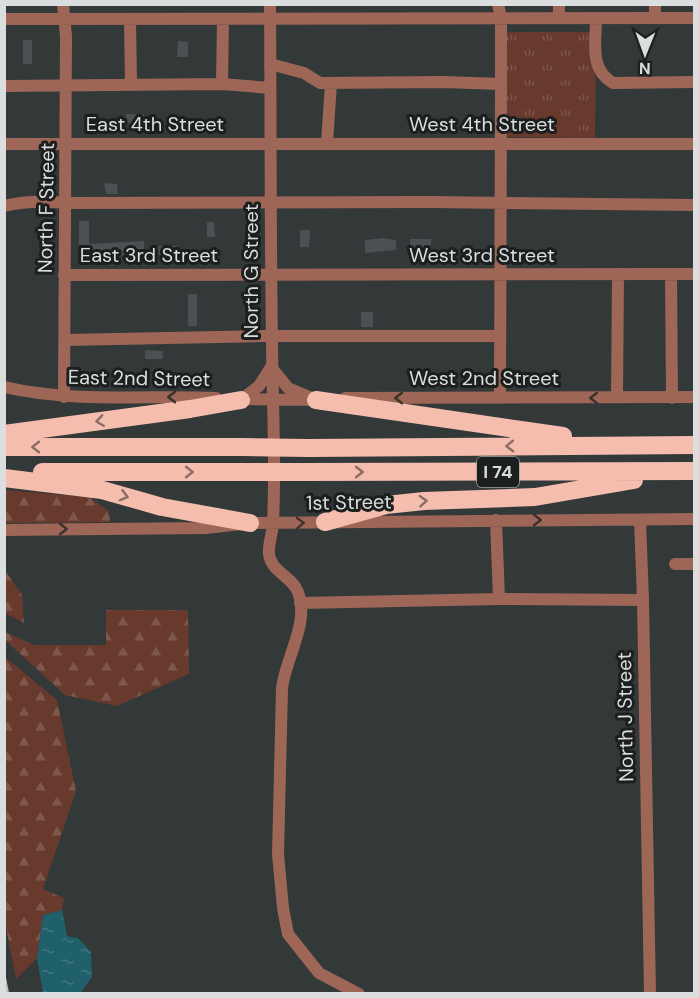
<svg xmlns="http://www.w3.org/2000/svg" width="699" height="998" font-family="'DM Sans',sans-serif">
<style>
.forest{fill:url(#forest-firs)}
.park{fill:url(#park-tufts)}
.water{fill:url(#water-ripples)}
.building{fill:#4b5052}
.lines{fill:none;stroke-linecap:round;stroke-linejoin:round}
.minor{stroke:#9e6657;stroke-width:12}
.highway{stroke:#f5bdae;stroke-width:18}
.rail-casing{stroke:#bcc1c1;stroke-width:4.5}
.rail{stroke:#1d1f1f;stroke-width:2;stroke-dasharray:7;stroke-linecap:butt}
.highway-bridge{stroke:#f5bdae;stroke-width:18}
.oneway{stroke:#3d312d}
.oneway2{stroke:#896e66}
.labels{text-anchor:middle;dominant-baseline:central;stroke-width:6;stroke-linejoin:round;paint-order:stroke}
.shield{fill:#1d1f1f;stroke:#a1a5a5;stroke-width:1.5}
.shield-label{font-size:18px;font-weight:bold;fill:#dadede}
.street-label{font-size:20px;fill:#dadede;stroke:#1d1f1f}
</style>
<defs>
<pattern id="forest-firs" width="22" height="20" patternUnits="userSpaceOnUse" patternTransform="scale(1.5)"><rect width="22" height="20" fill="#683a2e"/><path d="M5 1l3.5 6h-7zM16 11l3.5 6h-7z" fill="#7d564c"/></pattern>
<pattern id="park-tufts" width="24" height="20" patternUnits="userSpaceOnUse" patternTransform="scale(1.5)"><rect width="24" height="20" fill="#683a2e"/><path d="M3 7l-1-3M5 7V3M7 7l1-3M15 17l-1-3M17 17v-4M19 17l1-3" fill="none" stroke="#7d564c"/></pattern>
<pattern id="water-ripples" width="26" height="14" patternUnits="userSpaceOnUse" patternTransform="scale(1.5)"><rect width="26" height="14" fill="#1f606b"/><path d="M2 4q2-2 4 0t4 0M15 11q2-2 4 0t4 0" fill="none" stroke="#3f7680"/></pattern>
</defs>
<rect width="100%" height="100%" fill="#333839"/>
<path class="forest" d="M4 490 89 497 109 511 110 522 5 523Z
M4 569 22 595 24 623 5 613Z
M106 610H188L189 674 117 706 65 695 5 640V632L35 645H106Z
M4 656 57 700 76 791 43 889 64 898 62 910 43 915 37 958 16 979 4 917Z"/>
<path class="park" d="M507 32H596L595 138 507 137Z"/>
<path class="water" d="M62 910 67 936 78 938 91 952 92 977 80 993H43L37 958 43 915Z"/>
<path class="building" d="M23 40H32V64H23Z
M178 41 188 42V57H177Z
M126 114H144V123H126Z
M104 183 117 184 118 194H106Z
M79 221H89V244L144 241V259L135 260V255L115 256 114 252 89 253V260H79Z
M207 222H214L215 237H207Z
M300 230H310L309 247H300Z
M384 238 396 240V250L365 253V240Z
M410 239H431V253H410Z
M158 246H177V254L159 255Z
M188 294H197V326H188Z
M361 312H373V327H361Z
M145 350 163 351 162 359H145Z"/>
<g class="lines">
<path class="minor" d="M63 4 66 36 64 397
M270 4C271 136 270 268 273 400 274 440 275 482 273 522 273 532 268 544 269 554 271 572 292 576 298 592 310 624 285 658 282 689L278 854 283 908 288 934 319 973 359 994
M498 4 501 18V84L500 398
M559 4V18
M655 4V18
M596 18C596 43 589 69 613 83L694 82
M4 19 694 18
M130 20 131 84
M270 64 304 73 320 83 444 82 501 84
M222 84 223 19
M4 86 222 84 270 88
M327 143 331 83
M4 144H694
M4 206C25 201 44 201 65 203L431 202 694 205
M671 274 672 398
M64 275 694 274
M65 340 263 336H500
M4 387C74 403 146 395 216 398
M617 397 618 274
M345 398 694 397
M234 399 321 400
M241 400 259 386 271 367 288 388 309 397
M496 520 499 599
M640 520 643 600 650 994
M4 530 206 528 250 523 694 519
M675 564H694
M300 603 499 599 643 600"/>
<path class="highway" d="M316 400 563 436
M4 434 190 409 241 400
M4 447H242
M309 448 694 445
M42 472H246
M301 472 694 471
M4 478 102 490 162 507 250 523
M325 522 386 505 424 501 535 497 634 480"/>
<defs>
<path id="rail" d="M4 979 7 994"/>
</defs>
<use href="#rail" class="rail-casing"/>
<use href="#rail" class="rail"/>
<path class="highway-bridge" d="M242 447 309 448
M246 472H301"/>
</g>
<defs><path id="oneway-chevron" d="M-2-3.5L2.5 0L-2 3.5" fill="none" stroke-width="1.6" stroke-linecap="round" stroke-linejoin="round" transform="scale(1.5)"/></defs>
<g class="oneway">
<use href="#oneway-chevron" transform="translate(172 397) rotate(-180)"/>
<use href="#oneway-chevron" transform="translate(399 398) rotate(-180)"/>
<use href="#oneway-chevron" transform="translate(594 398) rotate(180)"/>
<use href="#oneway-chevron" transform="translate(537 520)"/>
<use href="#oneway-chevron" transform="translate(300 523) rotate(-2)"/>
<use href="#oneway-chevron" transform="translate(63 529)"/>
</g>
<g class="oneway2">
<use href="#oneway-chevron" transform="translate(100 421) rotate(172)"/>
<use href="#oneway-chevron" transform="translate(510 446) rotate(179)"/>
<use href="#oneway-chevron" transform="translate(36 447) rotate(-180)"/>
<use href="#oneway-chevron" transform="translate(189 472)"/>
<use href="#oneway-chevron" transform="translate(359 472)"/>
<use href="#oneway-chevron" transform="translate(124 496) rotate(15)"/>
<use href="#oneway-chevron" transform="translate(423 501) rotate(-4)"/>
</g>
<g class="labels">
<rect class="shield" x="477" y="457" width="42" height="30" rx="4.5"/>
<g class="shield-label">
<text x="498" y="472">I 74</text>
</g>
<g class="street-label">
<text x="155" y="124">East 4th Street</text>
<text x="482" y="124">West 4th Street</text>
<text transform="translate(46 208) rotate(-89)">North F Street</text>
<text x="149" y="255">East 3rd Street</text>
<text x="482" y="255">West 3rd Street</text>
<text transform="translate(251 271) rotate(-90)">North G Street</text>
<text transform="translate(139 378) rotate(1)">East 2nd Street</text>
<text x="484" y="378">West 2nd Street</text>
<text transform="translate(349 502) rotate(-1)">1st Street</text>
<text transform="translate(625 717) rotate(-91)">North J Street</text>
</g>
</g>
<rect width="699" height="998" fill="none" stroke="#dadede" stroke-width="12"/>
<g transform="translate(645 54) rotate(181)" stroke="#1d1f1f" stroke-width="4.5" paint-order="stroke">
<path d="M0-4.5L10 22L0 15L-10 22Z" fill="#dadede"/>
<text y="-9" font-size="16" font-weight="bold" text-anchor="middle" fill="#dadede">N</text>
</g>
</svg>
